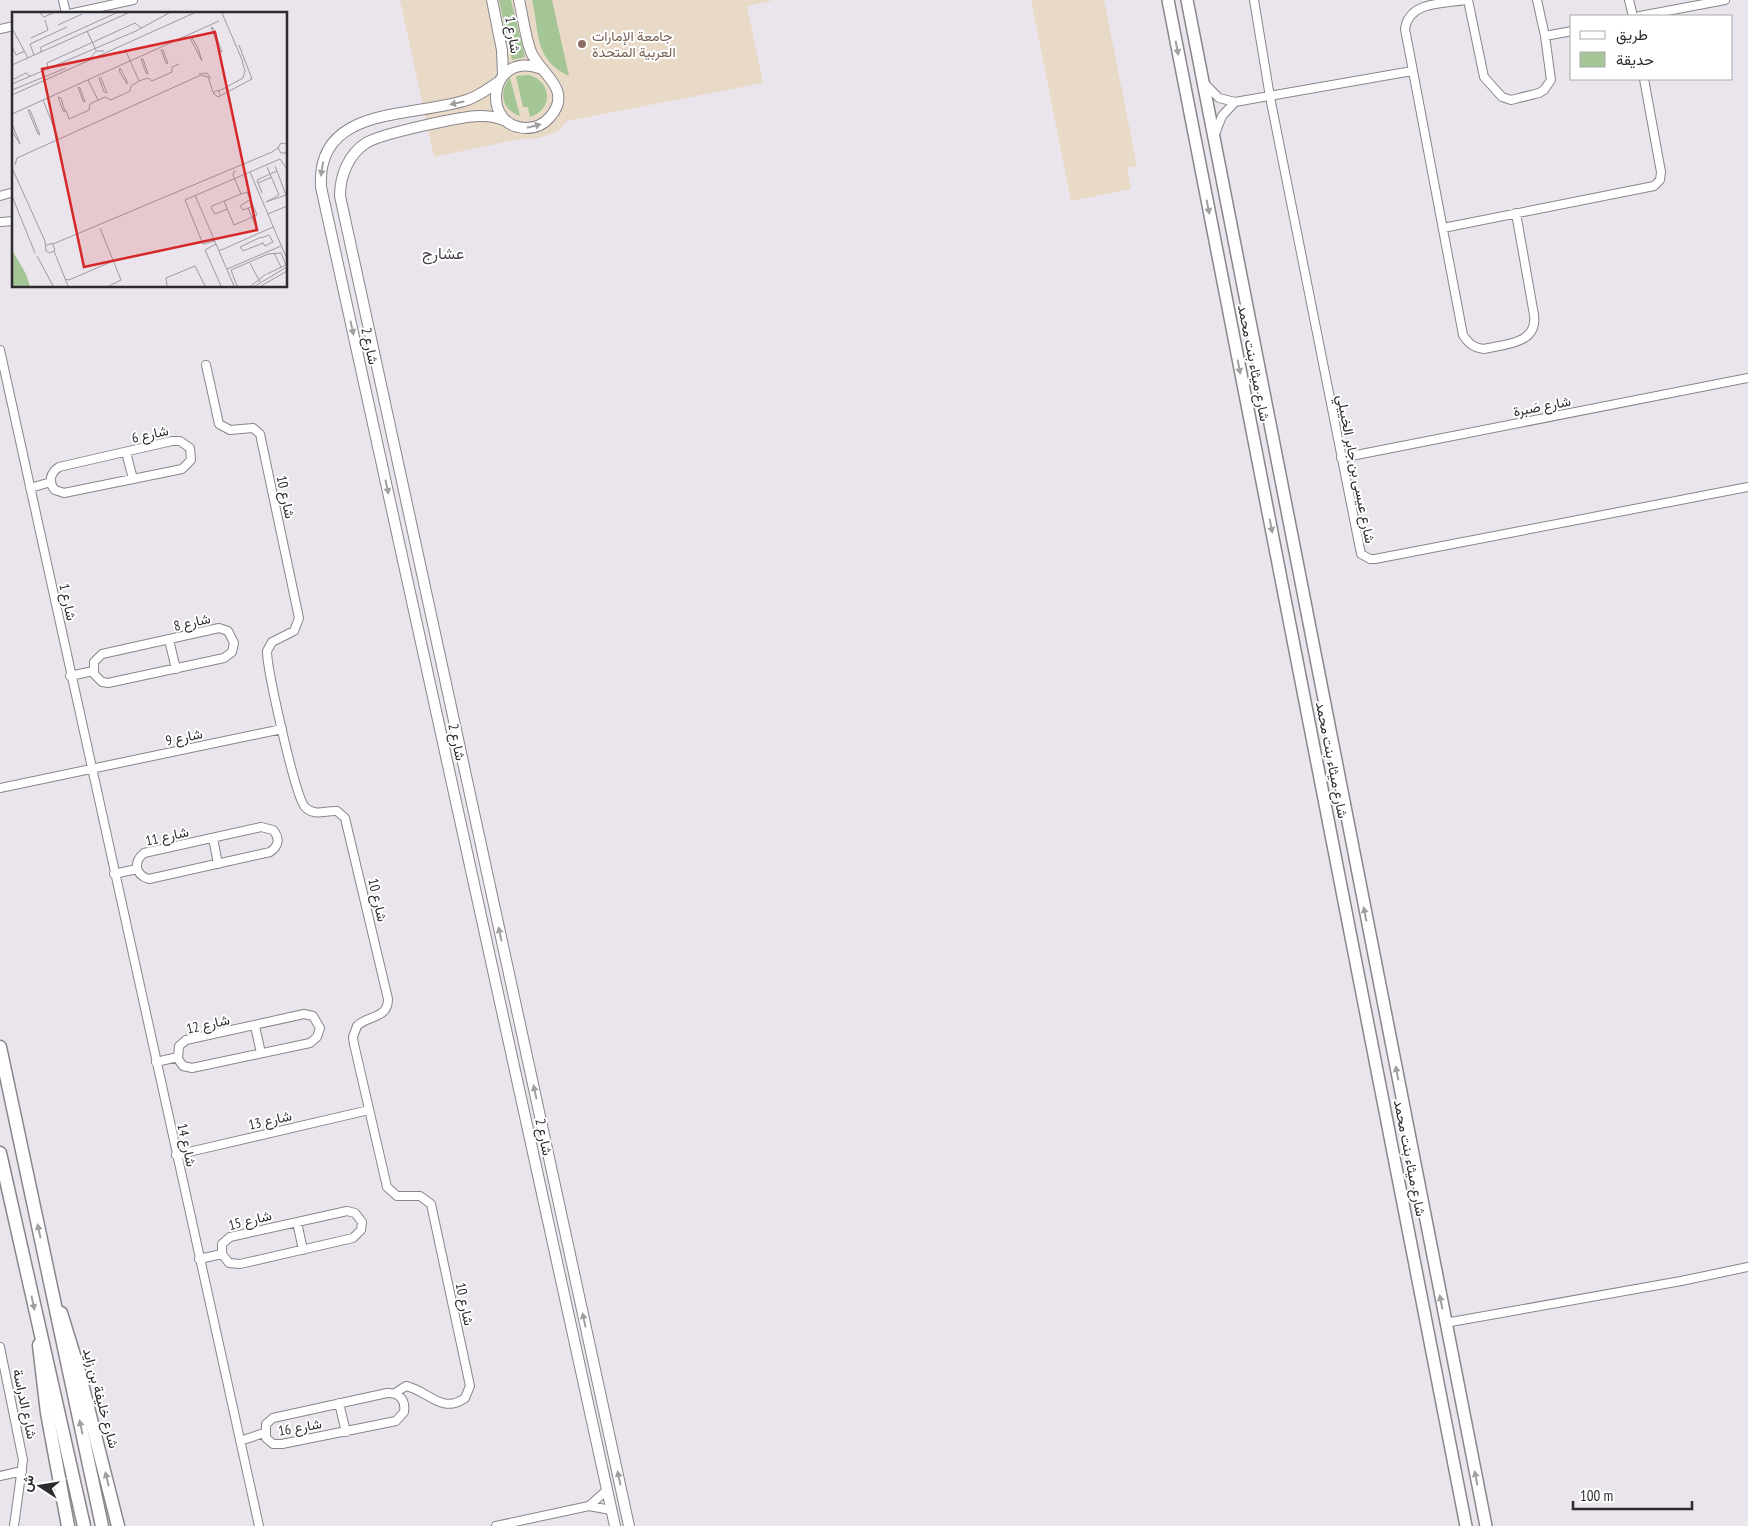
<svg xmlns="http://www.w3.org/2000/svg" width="1748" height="1526" font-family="'PT Sans Narrow',Vazirmatn,sans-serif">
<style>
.education{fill:#e9dac7}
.green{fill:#a4c595}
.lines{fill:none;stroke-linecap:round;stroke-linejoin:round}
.minor-casing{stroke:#8a858c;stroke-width:10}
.tertiary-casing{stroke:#8a858c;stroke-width:12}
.secondary-casing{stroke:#8a858c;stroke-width:14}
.primary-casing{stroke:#8a858c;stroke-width:15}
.trunk-casing{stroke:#8a858c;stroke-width:15}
.minor{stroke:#fff;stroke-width:8}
.tertiary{stroke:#fff;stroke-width:10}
.secondary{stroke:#fff;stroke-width:11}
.primary{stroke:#fff;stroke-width:12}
.trunk{stroke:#fff;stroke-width:12}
.oneway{fill:#a0a0a1}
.education-dot{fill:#8d6e63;stroke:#fff;stroke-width:2}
.labels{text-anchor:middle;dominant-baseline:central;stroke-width:4;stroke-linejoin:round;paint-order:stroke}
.street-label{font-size:14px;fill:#2d2b2e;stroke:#fff}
.education-label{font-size:14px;fill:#785e54;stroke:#fff;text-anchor:start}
.quarter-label{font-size:16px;fill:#443f45;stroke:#fff}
.inset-road{fill:none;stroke:#9e9aa0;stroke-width:1}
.view{fill:#d62828;fill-opacity:0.15;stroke:#d62828;stroke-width:2.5}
.inset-edge{fill:none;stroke:#2d2b2e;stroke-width:2.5}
</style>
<rect width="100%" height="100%" fill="#eae4ec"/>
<path class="education" d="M400 0H774L747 6 763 83 567 121 560 130 539 138 515 140 434 157Z
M1031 0H1104L1137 166 1127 168 1131 189 1071 201Z"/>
<path class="green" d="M499 0H511L525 57 512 60Z
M532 0H552L569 76C533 59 540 32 532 0Z
M528 75C552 80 554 110 530 117L528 107H523L516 76Z
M510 78 520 116C502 110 498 92 510 78Z"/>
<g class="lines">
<defs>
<path id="minor" d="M63 0 66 14
M1254 0 1270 97 1361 554 1370 559H1375L1748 487
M1465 0C1443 4 1409 1 1405 29L1463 335C1469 344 1474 348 1484 349 1505 344 1538 344 1534 315L1516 213
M1468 0 1484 77 1502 97 1511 100 1539 93 1544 90 1551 80 1545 36 1537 0
M1629 0 1633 16
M69 14 133 0
M1640 16 1725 0
M0 29 14 26
M1545 36 1572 31
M1205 84 1219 98 1235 102 1412 71
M1215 134 1222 116 1235 102
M0 196 14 192
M0 222 14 221
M1443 228 1654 186 1660 180 1661 172 1644 79
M0 350 259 1526
M206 365 219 424 230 430 253 428 260 434 299 618 294 631 272 642 267 651C267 669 295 796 305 807 314 817 326 810 337 811L345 818 388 999C388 1019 368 1015 357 1026L353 1037 354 1044 387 1187 397 1196H420L431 1204 470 1386 465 1398C442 1415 427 1390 406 1386L395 1393
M172 441H180L190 448 191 460 182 469 64 493 55 490C48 482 50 473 59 467Z
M126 452 133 479
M1341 458 1748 378
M30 488 51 482
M219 628 228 631 234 643 232 652 224 658 108 683 102 682 94 674V662L102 654Z
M169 640 176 669
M70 676 93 671
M0 788 282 729
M261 827 273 830C280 838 279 846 270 852L149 879C135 875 133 862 144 853Z
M213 838 218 864
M114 874 137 869
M304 1014 313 1016 320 1028 317 1037 310 1043 192 1068 183 1066 178 1059 179 1046 186 1040Z
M255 1026 261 1053
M156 1062 178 1057
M176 1155 369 1110
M347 1211 355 1213 362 1222 361 1230 353 1238 240 1264 229 1263 222 1254V1244L230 1237Z
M297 1222 303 1250
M199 1259 222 1254
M1445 1323 1681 1281 1748 1267
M0 1347 23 1460 14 1526
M387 1393C399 1392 406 1400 404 1412L396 1421 282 1444H273L266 1438V1424L273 1418Z
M339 1403 346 1432
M240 1441 264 1433
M0 1476 22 1471
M589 1506 607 1490
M496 1526 589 1506 611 1510"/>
<path id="tertiary" d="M492 0 502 50 503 75
M519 0C523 17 525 36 531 52 540 74 574 89 550 117 544 124 535 128 526 128 480 127 489 51 539 68
M500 81C489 88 479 96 467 100 412 118 316 105 321 187L615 1526
M508 122C500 118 491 116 482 116 465 115 380 134 366 143 349 154 340 175 340 196L629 1526"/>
<path id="secondary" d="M1168 0 1466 1526
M1187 0 1486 1526"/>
<path id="primary" d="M61 1313 78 1368 118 1526
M39 1345 47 1413 68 1526"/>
<path id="trunk" d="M0 1047 102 1526
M0 1153 84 1526"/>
</defs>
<use href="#minor" class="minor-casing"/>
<use href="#tertiary" class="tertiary-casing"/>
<use href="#secondary" class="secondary-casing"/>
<use href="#primary" class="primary-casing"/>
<use href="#trunk" class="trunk-casing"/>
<use href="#minor" class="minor"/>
<use href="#tertiary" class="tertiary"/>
<use href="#secondary" class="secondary"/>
<use href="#primary" class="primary"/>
<use href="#trunk" class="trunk"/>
</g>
<defs><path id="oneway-solid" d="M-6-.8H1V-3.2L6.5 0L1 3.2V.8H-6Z" transform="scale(1.25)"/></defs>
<g class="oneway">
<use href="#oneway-solid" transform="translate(1177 48) rotate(79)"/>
<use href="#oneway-solid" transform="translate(457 103) rotate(168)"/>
<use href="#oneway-solid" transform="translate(534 126) rotate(-14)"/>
<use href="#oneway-solid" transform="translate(322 169) rotate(99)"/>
<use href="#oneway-solid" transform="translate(1208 207) rotate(79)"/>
<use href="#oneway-solid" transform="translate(352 328) rotate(78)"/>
<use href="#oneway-solid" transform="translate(1239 367) rotate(79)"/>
<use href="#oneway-solid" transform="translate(387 487) rotate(78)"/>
<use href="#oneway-solid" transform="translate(1271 526) rotate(79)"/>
<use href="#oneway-solid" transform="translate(1365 914) rotate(-101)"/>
<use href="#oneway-solid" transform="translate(500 934) rotate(-102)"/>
<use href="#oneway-solid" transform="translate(1397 1073) rotate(-101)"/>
<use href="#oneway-solid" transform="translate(535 1092) rotate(-102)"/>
<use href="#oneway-solid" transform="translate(39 1231) rotate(-102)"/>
<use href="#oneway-solid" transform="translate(1441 1302) rotate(-101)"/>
<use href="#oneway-solid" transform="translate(33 1303) rotate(78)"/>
<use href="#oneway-solid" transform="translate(584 1320) rotate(-102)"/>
<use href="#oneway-solid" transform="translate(81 1427) rotate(-102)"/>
<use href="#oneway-solid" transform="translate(619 1478) rotate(-102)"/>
<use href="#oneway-solid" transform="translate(1476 1478) rotate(-101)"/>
<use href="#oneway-solid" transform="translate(107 1479) rotate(-104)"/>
</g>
<circle class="education-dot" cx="582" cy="44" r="5"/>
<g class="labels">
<g class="street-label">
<text transform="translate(513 35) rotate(81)">شارع 1</text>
<text transform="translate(370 346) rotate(78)">شارع 2</text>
<text transform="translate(1254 363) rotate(79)">شارع ميثاء بنت محمد</text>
<text transform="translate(1542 406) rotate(-11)">شارع صَبرة</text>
<text transform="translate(150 434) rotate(-13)">شارع 6</text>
<text transform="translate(1356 469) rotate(79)">شارع عيسى بن جابر الخييلي</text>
<text transform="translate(286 497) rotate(78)">شارع 10</text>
<text transform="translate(68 602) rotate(78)">شارع 1</text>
<text transform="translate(192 622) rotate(-13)">شارع 8</text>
<text transform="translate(184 737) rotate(-12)">شارع 9</text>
<text transform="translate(457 742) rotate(78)">شارع 2</text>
<text transform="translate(1332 760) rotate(79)">شارع ميثاء بنت محمد</text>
<text transform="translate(167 836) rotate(-13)">شارع 11</text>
<text transform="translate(378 900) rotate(77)">شارع 10</text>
<text transform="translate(208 1024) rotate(-13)">شارع 12</text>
<text transform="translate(270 1120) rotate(-13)">شارع 13</text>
<text transform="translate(544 1137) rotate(78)">شارع 2</text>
<text transform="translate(187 1145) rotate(77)">شارع 14</text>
<text transform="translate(1410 1158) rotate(79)">شارع ميثاء بنت محمد</text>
<text transform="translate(250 1220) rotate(-14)">شارع 15</text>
<text transform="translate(465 1304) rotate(78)">شارع 10</text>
<text transform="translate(101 1398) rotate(75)">شارع خليفة بن زايد</text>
<text transform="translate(25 1404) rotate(78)">شارع الدراسة</text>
<text transform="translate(300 1427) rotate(-10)">شارع 16</text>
</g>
<g class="education-label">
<text x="592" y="36">جامعة الإمارات<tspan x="592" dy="16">العربية المتحدة</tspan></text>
</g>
<g class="quarter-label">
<text x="443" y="253">عشارج</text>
</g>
</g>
<g transform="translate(12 12)">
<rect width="275" height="275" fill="#eae4ec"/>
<path d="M0 238 14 262 18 274H0Z" fill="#a4c595"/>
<path class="inset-road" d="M28 1 32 5 41 1M210 1 231 50M46 13 70 2M199 15 201 16 210 40 208 39ZM0 16 16 46M75 19 84 38M179 24 186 36 190 49 178 26ZM19 26 36 18 33 8M0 34 4 43 13 39M113 37 127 69M149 38H151L156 52 154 51ZM29 40V35L104 1M22 43 18 32 55 15M79 45 84 39H92M129 47H131L136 62 134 61ZM0 53 116 1M108 56 115 69V72L107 59ZM36 58 35 51 123 11 129 16M187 62 195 61 199 67M87 66H89L95 81 92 80ZM0 68 14 61 18 64M76 68 86 88M0 72 124 19 157 1M66 75 68 76 73 90 71 89ZM0 78 54 56M207 79 231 66 233 59 230 49M0 83 182 1M208 83 206 78 201 81 206 85 240 67 227 33M46 85 49 86 53 100 51 99ZM31 88 46 126M16 98H18L28 123 26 122ZM54 98 57 107 77 98 78 92 93 85 99 88 118 79 119 74 127 69 136 66 140 69 160 60V55L167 52M0 102 207 9M0 112 8 132 0 119M275 132 269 131 266 136 269 141H275M3 153 5 146 189 63 196 65 201 80M263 154 274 183M255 155 267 183M0 156 33 229 34 239 38 241 43 238 40 231 33 234M223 158 221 163 229 182M238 160 275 247M246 171 260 165M250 181 245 168 265 159M183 183 222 274M267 183 254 190 274 183M0 184 23 241M239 187 228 194 231 198 242 194M212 189 222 213 245 203 235 180 229 182 200 194 199 196 203 202 215 197M236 196 245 217M256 202 275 194M88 216 109 268 97 274M249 225 228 235 231 239 251 231M249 226 257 223 261 230 253 234 250 230M203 229 191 232 173 188 268 147 275 157M41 232 260 140 267 135M204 232 193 238 209 274M42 239 56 274M207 239 261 215M262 241 269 255M25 244 41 274M238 251 248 270M215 257 269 234M53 267 57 268 101 249M155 274 154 266 183 254 193 274M225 274 219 258 256 242 269 241 274 253 255 262M239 274 254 262M243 274 275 255M249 274 275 259"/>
<path class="view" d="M203 20 245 218 72 255 30 57Z"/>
<rect width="275" height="275" class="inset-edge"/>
</g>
<rect x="1570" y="15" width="162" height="65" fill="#ffffff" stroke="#abaaab"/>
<rect x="1580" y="31" width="25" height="8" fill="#ffffff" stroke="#abaaab"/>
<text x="1616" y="40" font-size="15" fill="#2d2b2e">طريق</text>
<rect x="1580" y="52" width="25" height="15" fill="#a4c595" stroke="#abaaab"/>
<text x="1616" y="65" font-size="15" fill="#2d2b2e">حديقة</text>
<g transform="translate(40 1486) rotate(282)" stroke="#ffffff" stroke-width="4" paint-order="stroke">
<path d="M0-4L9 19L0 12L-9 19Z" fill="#2d2b2e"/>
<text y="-8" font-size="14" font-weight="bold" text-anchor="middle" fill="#2d2b2e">ش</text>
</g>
<path d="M1573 1501v8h119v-8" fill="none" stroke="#2d2b2e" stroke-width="2.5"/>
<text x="1580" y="1501" font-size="15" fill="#2d2b2e" stroke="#ffffff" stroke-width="4" paint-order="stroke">100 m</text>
</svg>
